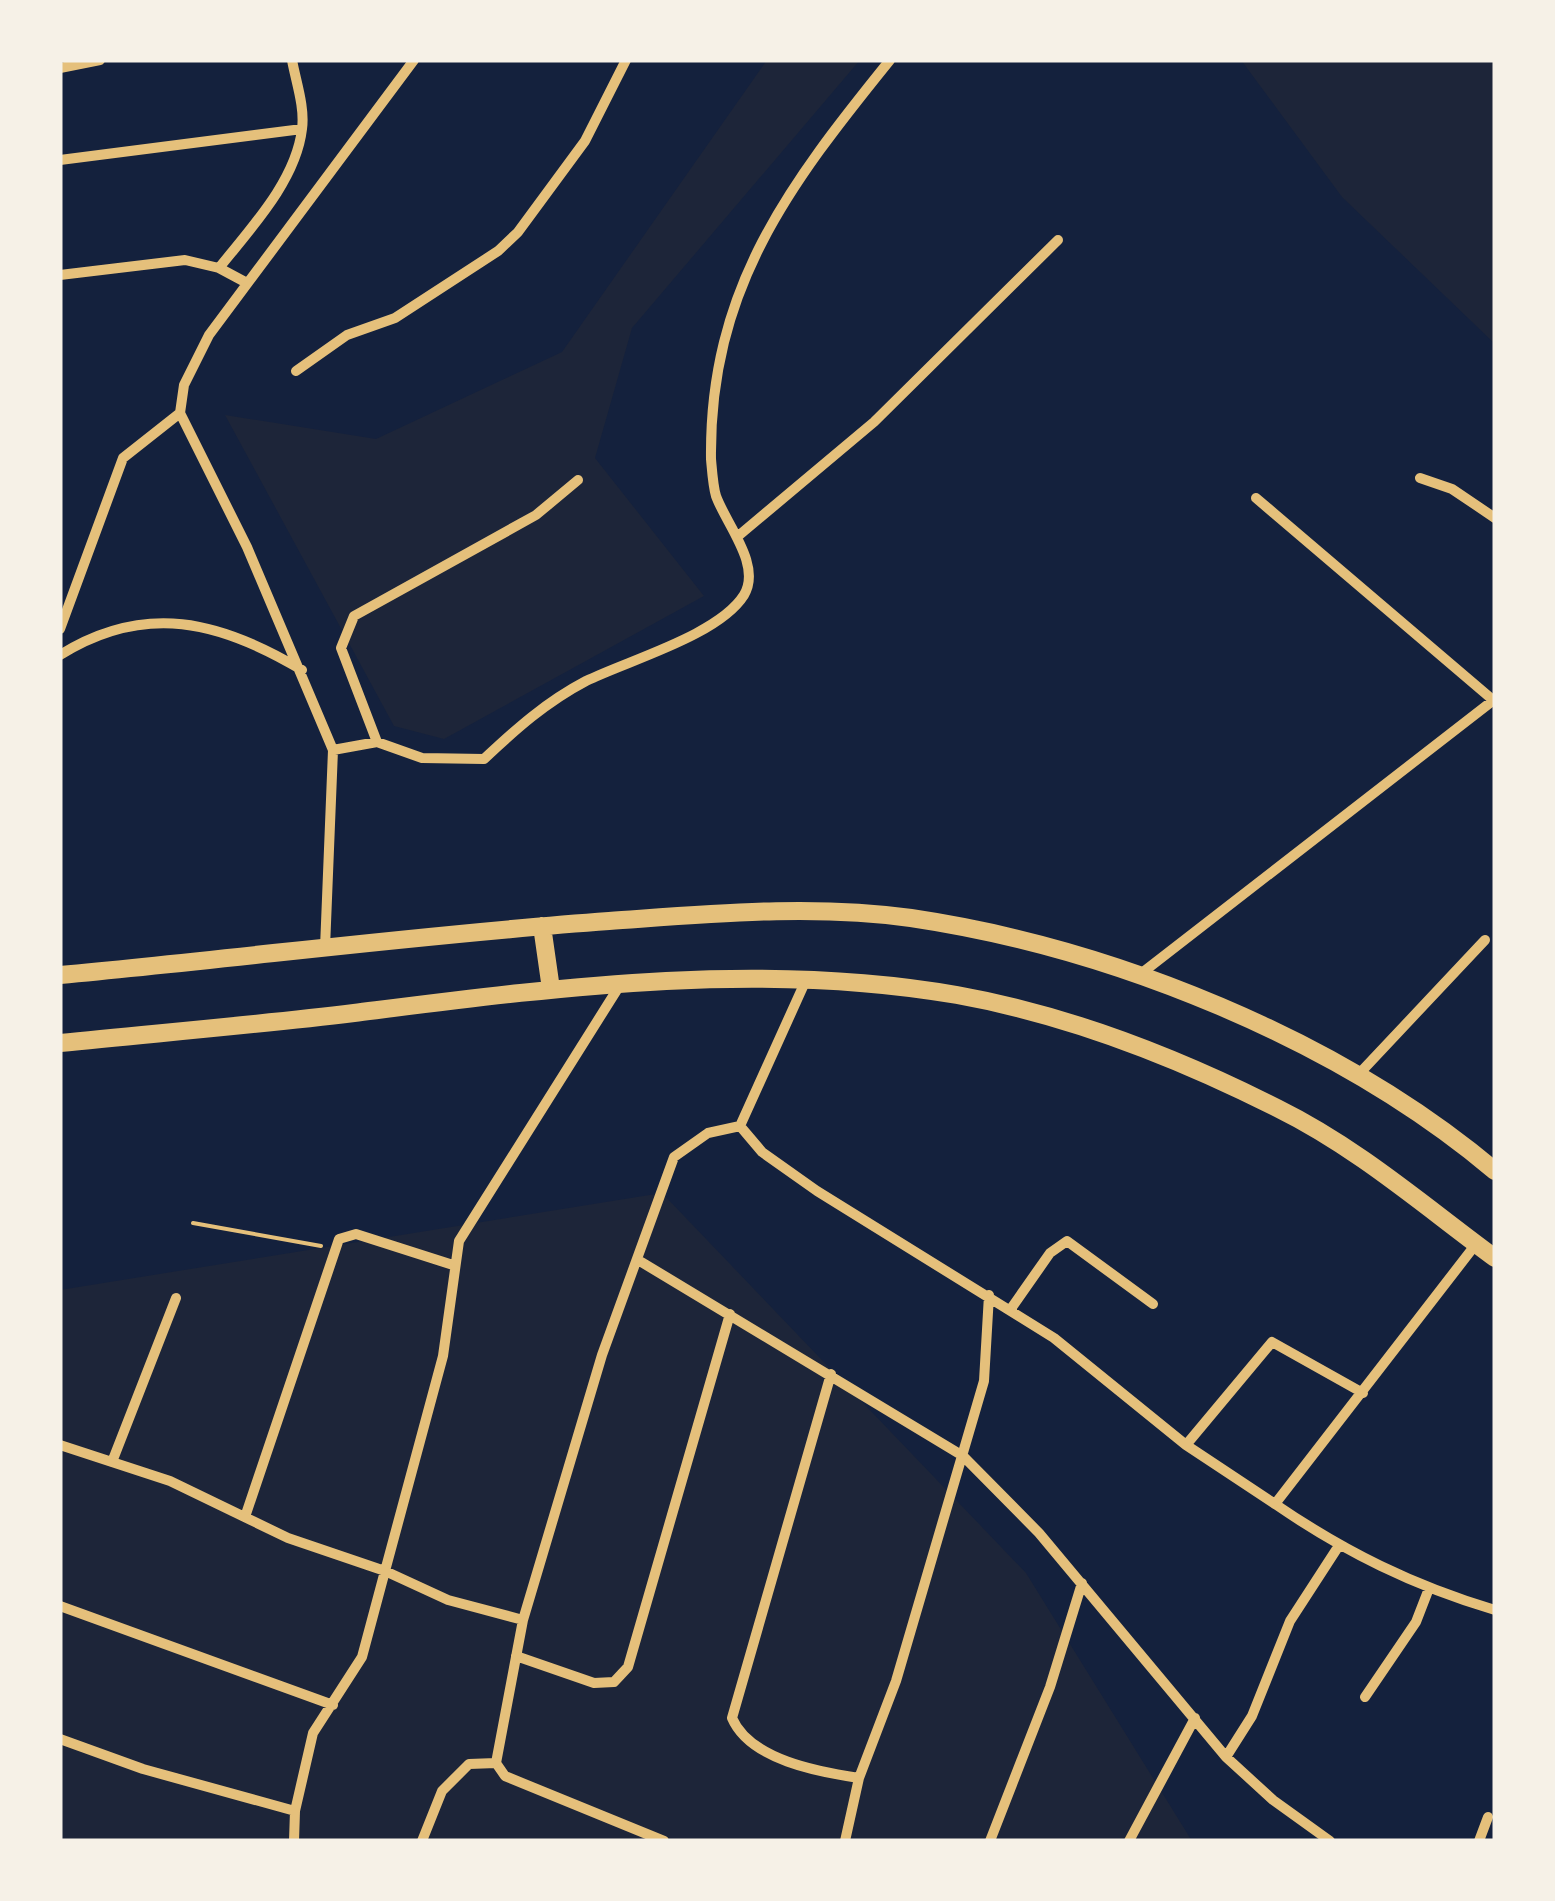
<svg xmlns="http://www.w3.org/2000/svg" width="1555" height="1901" font-family="Figtree,sans-serif">
<style>
.green{fill:#1d2539}
.lines{fill:none;stroke-linecap:round;stroke-linejoin:round}
.path{stroke:#e5c07b;stroke-width:4}
.minor{stroke:#e5c07b;stroke-width:10}
.primary{stroke:#e5c07b;stroke-width:18}
</style>
<rect width="100%" height="100%" fill="#14213d"/>
<path class="green" d="M767 60H860L632 328 595 458 704 596 444 739 394 726 225 415 376 439 562 352Z
M1241 60H1495V344L1342 197Z
M662 1193 1026 1573 1192 1841H60V1290Z"/>
<g class="lines">
<path class="path" d="M193 1223 321 1246"/>
<path class="minor" d="M60 68 100 60
M60 160 302 129
M219 268C250 229 296 181 302 129 305 107 296 82 292 60
M60 275 185 260 219 268 247 283
M296 371 347 335 395 318 498 251 518 232 585 141 626 60
M1420 478 1452 489 1495 518
M1256 498 1493 700
M737 537 874 422 1058 240
M60 629 123 458 180 413
M60 655C145 602 220 621 302 670
M377 742 341 648 354 616 536 515 578 480
M333 750 377 742 422 758 484 759C516 729 546 702 586 681 629 660 719 635 744 595 762 565 726 524 716 496 713 486 712 470 711 459 709 289 789 185 890 60
M325 948 333 750 247 547 180 413 184 385 209 335 414 60
M1138 976 1495 699
M620 985 459 1241 443 1356 385 1571 448 1600 523 1620 496 1763 505 1776 664 1841
M1358 1075 1485 940
M740 1126 762 1152 817 1191 1054 1338 1186 1445 1275 1504
M740 1126 806 980
M1476 1244 1275 1504C1345 1552 1414 1586 1495 1610
M638 1260 963 1456 1039 1533 1226 1757
M1010 1310 1050 1253 1067 1241 1153 1304
M831 1374 732 1718C750 1760 819 1772 859 1778
M60 1445 170 1481 288 1538 385 1571 362 1657 313 1733 295 1811 294 1841
M1186 1445 1272 1342 1363 1393
M112 1462 176 1298
M245 1517 339 1239 356 1234 453 1265
M60 1606 333 1705
M523 1620 602 1355 674 1157 708 1133 740 1126
M516 1656 594 1683 614 1682 628 1667 730 1314
M1365 1697 1416 1622 1428 1591
M60 1739 143 1769 295 1811
M422 1841 442 1791 469 1764 496 1763
M845 1841 859 1778 896 1681 984 1381 989 1295
M990 1841 1050 1687 1082 1583
M1129 1841 1195 1718
M1330 1841 1273 1800 1226 1757 1252 1716 1290 1621 1338 1547
M1479 1841 1488 1817"/>
<path class="primary" d="M542 926 551 989
M60 975C243 958 426 934 609 921 709 914 812 904 911 918 1113 948 1338 1039 1495 1171
M60 1043C158 1033 256 1025 354 1013 553 988 757 960 957 995 1069 1015 1176 1057 1277 1108 1358 1148 1423 1205 1495 1258"/>
</g>
<rect width="1555" height="1901" fill="none" stroke="#f6f1e7" stroke-width="125"/>
</svg>
